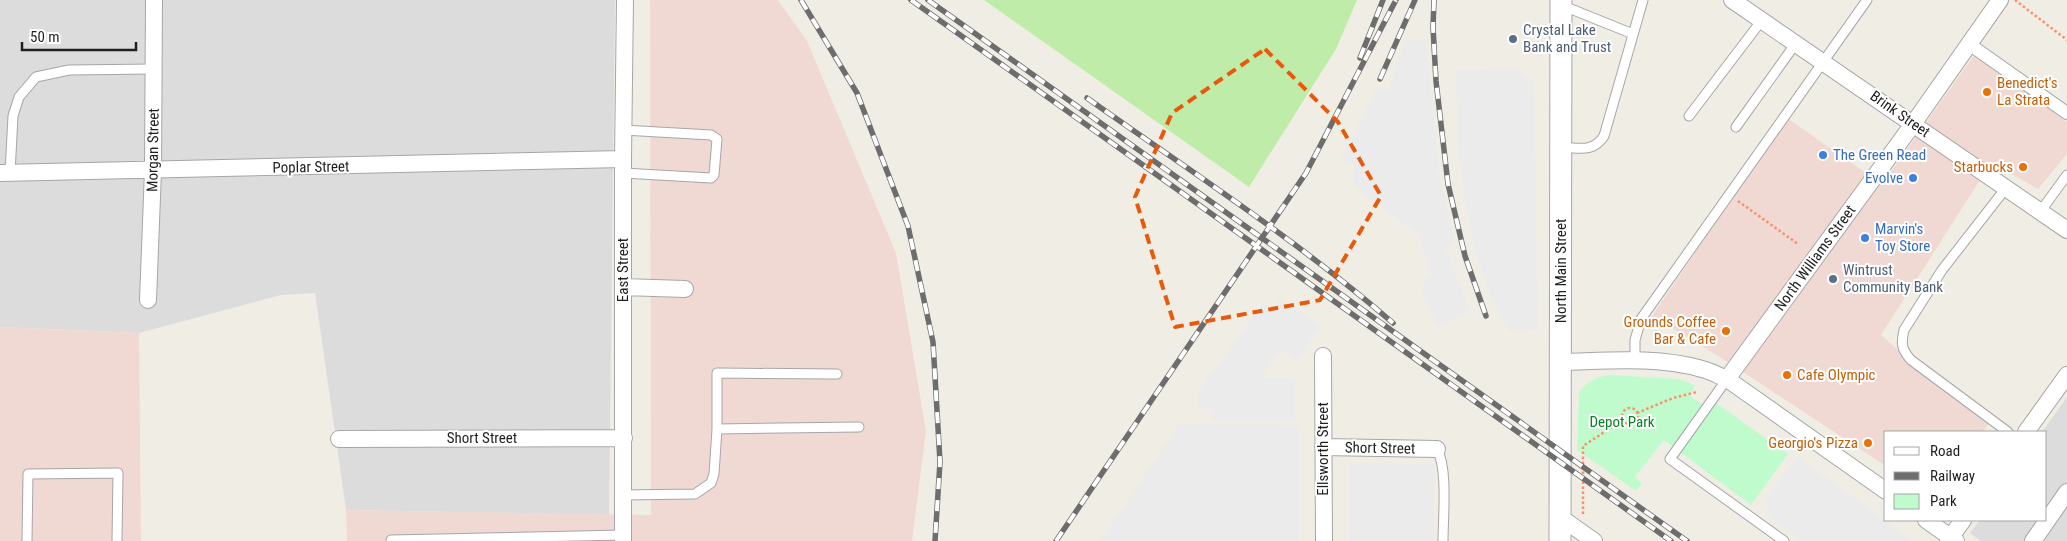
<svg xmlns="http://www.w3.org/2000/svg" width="2067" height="541" font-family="'Roboto Condensed',sans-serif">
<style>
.residential{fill:#dddcdc}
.commercial{fill:#f1d9d3}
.grass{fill:#bfeca8}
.park{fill:#c0fbce}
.parking{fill:#ebebeb}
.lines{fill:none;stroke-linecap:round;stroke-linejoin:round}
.service-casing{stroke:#a6a6a6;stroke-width:11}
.pedestrian-casing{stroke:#a6a6a6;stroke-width:14}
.minor-casing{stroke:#a6a6a6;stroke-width:18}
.tertiary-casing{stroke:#a6a6a6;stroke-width:23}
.path{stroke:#ff8e67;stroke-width:2.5;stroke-dasharray:2.5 2.5;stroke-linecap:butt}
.service{stroke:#fff;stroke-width:9}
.pedestrian{stroke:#fff;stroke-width:12}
.minor{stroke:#fff;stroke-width:16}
.tertiary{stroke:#fff;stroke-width:21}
.rail-casing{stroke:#6d6d6d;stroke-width:5.5}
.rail{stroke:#fff;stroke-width:4;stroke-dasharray:11;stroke-linecap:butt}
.marked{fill:none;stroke:#e8590c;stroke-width:4;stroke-dasharray:10 6;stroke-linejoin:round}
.service-dot{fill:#5c6f8a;stroke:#fff;stroke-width:2}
.food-dot{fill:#e8710a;stroke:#fff;stroke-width:2}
.shop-dot{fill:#3f7fe0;stroke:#fff;stroke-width:2}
.labels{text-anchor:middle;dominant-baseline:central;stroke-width:4;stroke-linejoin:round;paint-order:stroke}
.service-label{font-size:15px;fill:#4e5e75;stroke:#fff;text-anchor:start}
.food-label{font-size:15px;fill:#c56008;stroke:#fff;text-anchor:end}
.street-label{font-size:15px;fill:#1f1f1f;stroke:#fff}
.shop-label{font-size:15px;fill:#366cbe;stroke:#fff;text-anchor:start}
.park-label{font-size:15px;fill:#078225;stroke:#fff}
</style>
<rect width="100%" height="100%" fill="#f0eee4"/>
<path class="residential" d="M0 0H615L609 515 346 510 315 293 281 295 139 333 0 327Z
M2067 397V541H1981L1970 533 1980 520H2046V432H2042Z"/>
<path class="commercial" d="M650 0H778L807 41 896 253 926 431 912 541H347L346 510 651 515Z
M1975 54 2067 122V154L2038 189 1991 163 1881 335 1933 381 1988 424 1983 432H1886V466L1723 359 1652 316 1787 118 1882 184Z
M0 327 139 333 141 541H0Z"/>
<path class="grass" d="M984 0H1357L1336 49 1249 187Z"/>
<path class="park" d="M1610 375 1678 379 1695 385 1690 396 1711 410 1716 403 1788 454 1751 505 1664 440 1635 477 1642 483 1636 491 1577 450 1579 393C1587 381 1596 377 1610 375Z"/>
<path class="parking" d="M1426 38 1440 180 1455 242 1445 246 1470 311 1438 327 1422 294 1425 280 1432 276 1418 235 1359 190 1353 181V164L1341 160 1377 88 1388 91 1405 41Z
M1519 69 1526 81H1534L1538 330 1509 331 1489 292 1476 253 1466 205 1458 151 1456 70Z
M1280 299 1322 326 1295 361 1281 350 1261 378H1295V421L1211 420V409H1197V394L1263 303 1273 308Z
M1179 424 1299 425V541H1100Z
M1797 456 1912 540V541H1801L1769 517 1766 500Z
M1349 463 1434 464V541H1349Z"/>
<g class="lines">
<defs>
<path id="service" d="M1561 5 1633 34
M1689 116 1762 20
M1736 127 1796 43
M1561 147C1579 148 1593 153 1604 136L1643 0
M10 173 13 116 19 97 36 77 69 70 154 69
M623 173 711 178 714 175 717 139 711 135 623 130
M2006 188 1942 270 1904 330C1901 343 1901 349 1911 360L2008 432
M2040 212 2067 175
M1635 361V340L1641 319 1867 0
M1727 379 1670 459 1784 541
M717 429 859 427
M1437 449C1448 469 1443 517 1443 541
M623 495 695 494 711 483 714 474 717 429V373L837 374
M391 540 623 535
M27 541 28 474 118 473 117 541"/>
<path id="pedestrian" d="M1969 44 2067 113"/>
<path id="minor" d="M1732 0 2067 230
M0 173 623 159
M623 287 685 289
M148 300 153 171 154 0
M1323 356 1324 541
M1561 362C1607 361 1657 356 1702 369 1711 371 1719 376 1727 379L1886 491
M1727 379 1913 124 2000 0
M2026 432 2067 375
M339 439 624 438
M1323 447 1437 449
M1560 517 1594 541
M1926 520 1956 541
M623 541V159L625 0
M1948 541 1963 520
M2033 541 2067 492"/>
<path id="tertiary" d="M1560 541 1561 0"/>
</defs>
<use href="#service" class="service-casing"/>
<use href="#pedestrian" class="pedestrian-casing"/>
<use href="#minor" class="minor-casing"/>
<use href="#tertiary" class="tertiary-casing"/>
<path class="path" d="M2015 0 2067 40
M1738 201 1798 244
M1622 416a8 8 0 1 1 16 0a8 8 0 1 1-16 0Z
M1637 413 1673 398 1697 392
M1583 514V446L1623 420"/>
<use href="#service" class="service"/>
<use href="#pedestrian" class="pedestrian"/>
<use href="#minor" class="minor"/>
<use href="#tertiary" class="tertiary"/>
<defs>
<path id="rail" d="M801 0 857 93 908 226 933 342 940 462 935 541
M911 0 1671 541
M928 0 1687 541
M1434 0 1433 27 1436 81 1448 184 1465 256 1486 316
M1360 58 1383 0
M1380 79 1415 0
M1087 98C1190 171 1297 240 1393 323
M1056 541 1306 173 1396 0"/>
</defs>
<use href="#rail" class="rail-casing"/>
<use href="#rail" class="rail"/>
</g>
<path class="marked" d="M1265 49 1338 122 1381 196 1320 300 1175 327 1135 197 1172 113Z"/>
<g class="service-dot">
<circle cx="1513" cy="39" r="5"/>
<circle cx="1833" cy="279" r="5"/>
</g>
<g class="food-dot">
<circle cx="1987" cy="92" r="5"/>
<circle cx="2023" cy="167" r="5"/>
<circle cx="1726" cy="331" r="5"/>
<circle cx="1787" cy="375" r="5"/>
<circle cx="1868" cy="443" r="5"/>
</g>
<g class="shop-dot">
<circle cx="1823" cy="155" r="5"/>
<circle cx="1913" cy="178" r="5"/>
<circle cx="1865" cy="238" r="5"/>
</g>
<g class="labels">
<g class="service-label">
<text x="1523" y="30">Crystal Lake<tspan x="1523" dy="17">Bank and Trust</tspan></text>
<text x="1843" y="270">Wintrust<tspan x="1843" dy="17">Community Bank</tspan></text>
</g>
<g class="food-label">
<text x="1997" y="83" text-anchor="start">Benedict's<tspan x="1997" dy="17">La Strata</tspan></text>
<text x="2013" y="167">Starbucks</text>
<text x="1716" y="322">Grounds Coffee<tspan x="1716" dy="17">Bar &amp; Cafe</tspan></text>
<text x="1797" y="375" text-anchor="start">Cafe Olympic</text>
<text x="1858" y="443">Georgio's Pizza</text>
</g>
<g class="street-label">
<text transform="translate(1900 114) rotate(35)">Brink Street</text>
<text transform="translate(153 150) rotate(-89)">Morgan Street</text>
<text transform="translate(311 167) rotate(-1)">Poplar Street</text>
<text transform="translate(1815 258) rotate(-54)">North Williams Street</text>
<text transform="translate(623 270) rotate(-90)">East Street</text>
<text transform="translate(1561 271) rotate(-90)">North Main Street</text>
<text x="482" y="438">Short Street</text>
<text transform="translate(1380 448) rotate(1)">Short Street</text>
<text transform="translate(1323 449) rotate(-90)">Ellsworth Street</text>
</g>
<g class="shop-label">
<text x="1833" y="155">The Green Read</text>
<text x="1903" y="178" text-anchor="end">Evolve</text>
<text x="1875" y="229">Marvin's<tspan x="1875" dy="17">Toy Store</tspan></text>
</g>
<g class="park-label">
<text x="1622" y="422">Depot Park</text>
</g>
</g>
<rect x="1884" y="431" width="162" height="90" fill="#ffffff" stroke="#a5a5a5"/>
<rect x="1894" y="447" width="25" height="8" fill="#ffffff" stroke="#a5a5a5"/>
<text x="1930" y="456" font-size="15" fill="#1f1f1f">Road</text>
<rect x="1894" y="472" width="25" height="8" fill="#6d6d6d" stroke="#a5a5a5"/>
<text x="1930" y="481" font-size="15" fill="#1f1f1f">Railway</text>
<rect x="1894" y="494" width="25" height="15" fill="#c0fbce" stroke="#a5a5a5"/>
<text x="1930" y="506" font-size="15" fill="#1f1f1f">Park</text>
<path d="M22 42v8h114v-8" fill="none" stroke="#1f1f1f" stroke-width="2.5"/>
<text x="30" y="42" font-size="15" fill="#1f1f1f" stroke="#ffffff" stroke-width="4" paint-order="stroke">50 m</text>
</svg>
